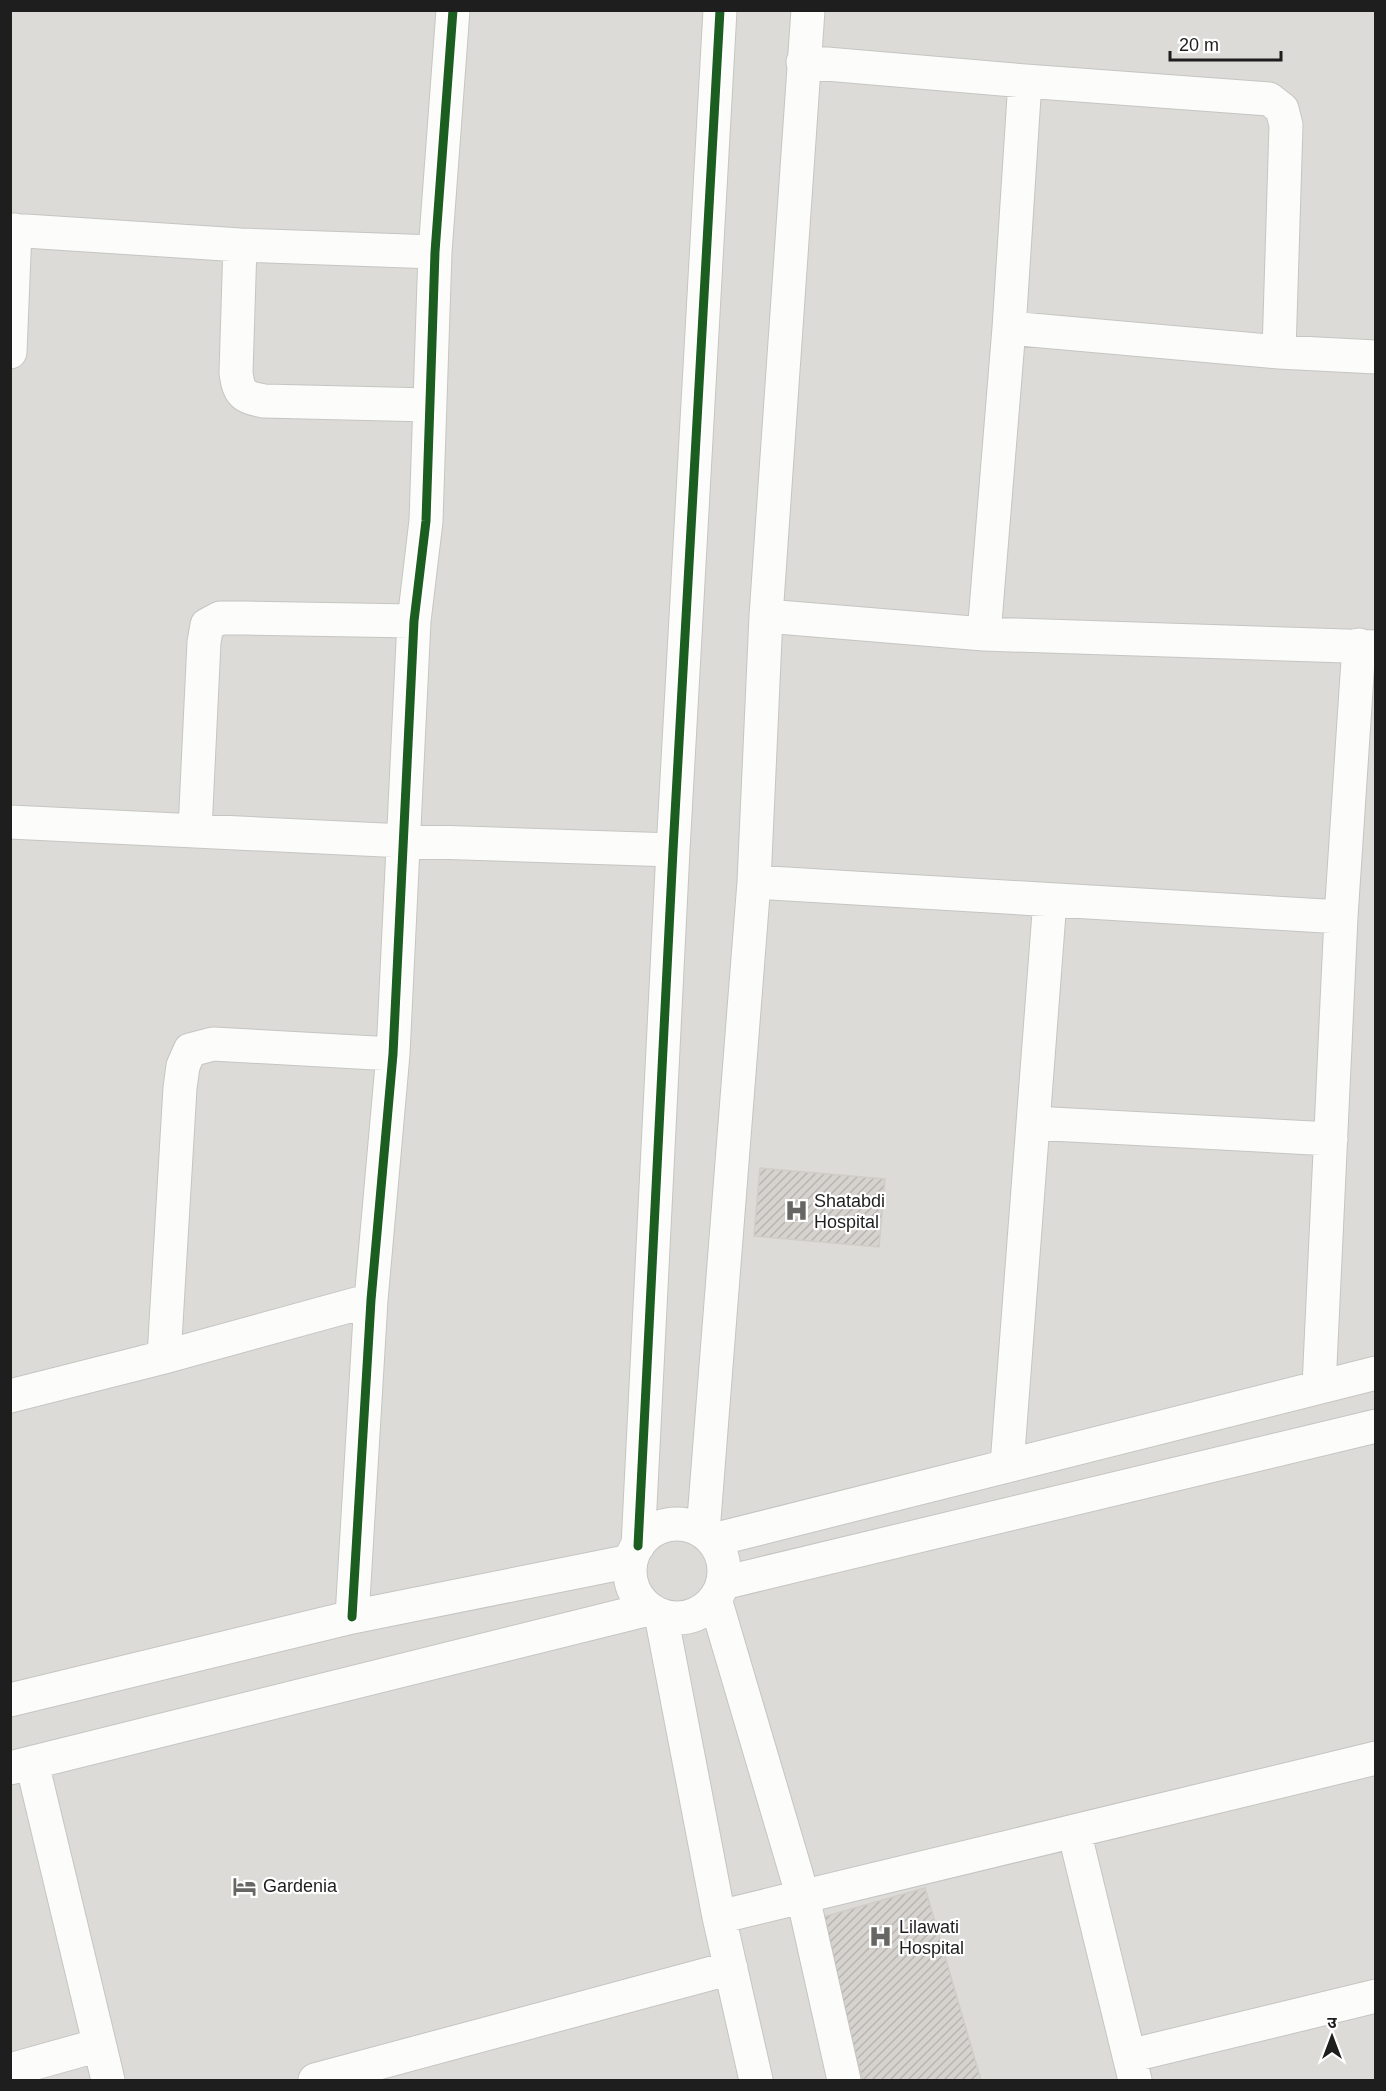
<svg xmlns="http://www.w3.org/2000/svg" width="1386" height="2091" font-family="Helvetica,'Noto Sans Devanagari',sans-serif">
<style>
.residential{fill:#dcdbd8}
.building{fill:url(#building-hatch);stroke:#d0cdc7;stroke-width:1.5}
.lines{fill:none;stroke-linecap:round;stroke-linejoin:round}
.minor-casing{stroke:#c5c5c2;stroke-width:35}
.minor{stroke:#fcfcfb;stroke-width:33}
.cycleway-casing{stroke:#fff;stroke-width:13}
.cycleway{stroke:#1b5e20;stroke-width:9}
.labels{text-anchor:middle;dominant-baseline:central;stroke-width:4.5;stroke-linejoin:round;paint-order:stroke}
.poi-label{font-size:18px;fill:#1e1e1e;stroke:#fff;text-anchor:start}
</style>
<defs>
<pattern id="building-hatch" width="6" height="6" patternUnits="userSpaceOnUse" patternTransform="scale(1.5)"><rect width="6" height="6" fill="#d6d3cf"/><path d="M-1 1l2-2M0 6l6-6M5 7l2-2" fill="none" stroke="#b7b5b1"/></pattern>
</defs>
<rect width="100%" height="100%" fill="#edece6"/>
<path class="residential" d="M11 11H1375V2080H11Z"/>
<path class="building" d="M760 1168 885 1179 879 1247 754 1236Z
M925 1888 981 2080H863L816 1919Z"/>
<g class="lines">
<defs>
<path id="minor" d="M803 62 1025 81 1269 99 1282 109 1286 125 1279 352
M10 230 240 245 435 252
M240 245 236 373C239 394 243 397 264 401L429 405
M1009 328 1279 352 1376 357
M10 352 15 230
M766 616 984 634 1376 647
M984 634 1009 328 1025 81
M10 822 404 841 673 850
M195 830 204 642 207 625 220 618H244L414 621
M754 882 1341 917
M1033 1123 1331 1139
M164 1357 180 1088 183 1066 190 1050 213 1044 393 1054
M1319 1387 1341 917 1359 645
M10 1396 164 1357 371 1300
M1007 1465 1050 900
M630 1571a47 47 0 1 1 94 0a47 47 0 1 1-94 0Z
M703 1532 754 882 766 616 808 10
M713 1540 1376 1373
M638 1546 673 850 720 10
M723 1583 1376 1426
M715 1599 803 1897 844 2080
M661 1615 719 1917 756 2080
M352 1617 371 1300 393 1054 414 621 426 521 435 252 453 10
M10 1700 352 1617 631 1561
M32 1763 108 2080
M10 1768 649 1609
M1074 1831 1135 2080
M719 1917 1376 1758
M1129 2056 1376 1996
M10 2070 99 2045
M315 2080 731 1968"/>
</defs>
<use href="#minor" class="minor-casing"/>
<use href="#minor" class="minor"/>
<defs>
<path id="cycleway" d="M638 1546 673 850 720 10
M352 1617 371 1300 393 1054 414 621 426 521 435 252 453 10"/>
</defs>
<use href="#cycleway" class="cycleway-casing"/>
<use href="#cycleway" class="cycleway"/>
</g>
<defs>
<symbol id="hospital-bare" viewBox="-9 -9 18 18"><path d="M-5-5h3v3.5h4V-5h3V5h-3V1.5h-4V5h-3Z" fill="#666664" stroke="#fff" stroke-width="2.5" paint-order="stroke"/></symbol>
<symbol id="hotel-bare" viewBox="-9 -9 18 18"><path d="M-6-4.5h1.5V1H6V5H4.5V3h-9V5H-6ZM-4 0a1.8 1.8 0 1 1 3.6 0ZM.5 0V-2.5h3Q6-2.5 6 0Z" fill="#666664" stroke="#fff" stroke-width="2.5" paint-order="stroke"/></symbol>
</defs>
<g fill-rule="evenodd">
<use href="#hospital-bare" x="780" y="1194" width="33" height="33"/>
<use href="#hotel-bare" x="228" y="1870" width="33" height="33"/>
<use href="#hospital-bare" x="864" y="1920" width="33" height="33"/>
</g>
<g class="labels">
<g class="poi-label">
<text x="814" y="1201">Shatabdi<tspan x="814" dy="21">Hospital</tspan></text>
<text x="263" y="1886">Gardenia</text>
<text x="899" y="1927">Lilawati<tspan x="899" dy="21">Hospital</tspan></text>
</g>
</g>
<rect width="1386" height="2091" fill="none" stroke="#1e1e1e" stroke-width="24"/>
<g transform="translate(1332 2037)" stroke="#ffffff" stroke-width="4.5" paint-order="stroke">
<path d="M0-4.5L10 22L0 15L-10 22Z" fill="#1e1e1e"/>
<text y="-9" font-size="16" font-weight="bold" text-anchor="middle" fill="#1e1e1e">उ</text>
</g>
<path d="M1170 51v9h111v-9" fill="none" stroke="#1e1e1e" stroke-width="3"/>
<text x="1179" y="51" font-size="18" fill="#1e1e1e" stroke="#ffffff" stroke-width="4.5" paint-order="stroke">20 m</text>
</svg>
